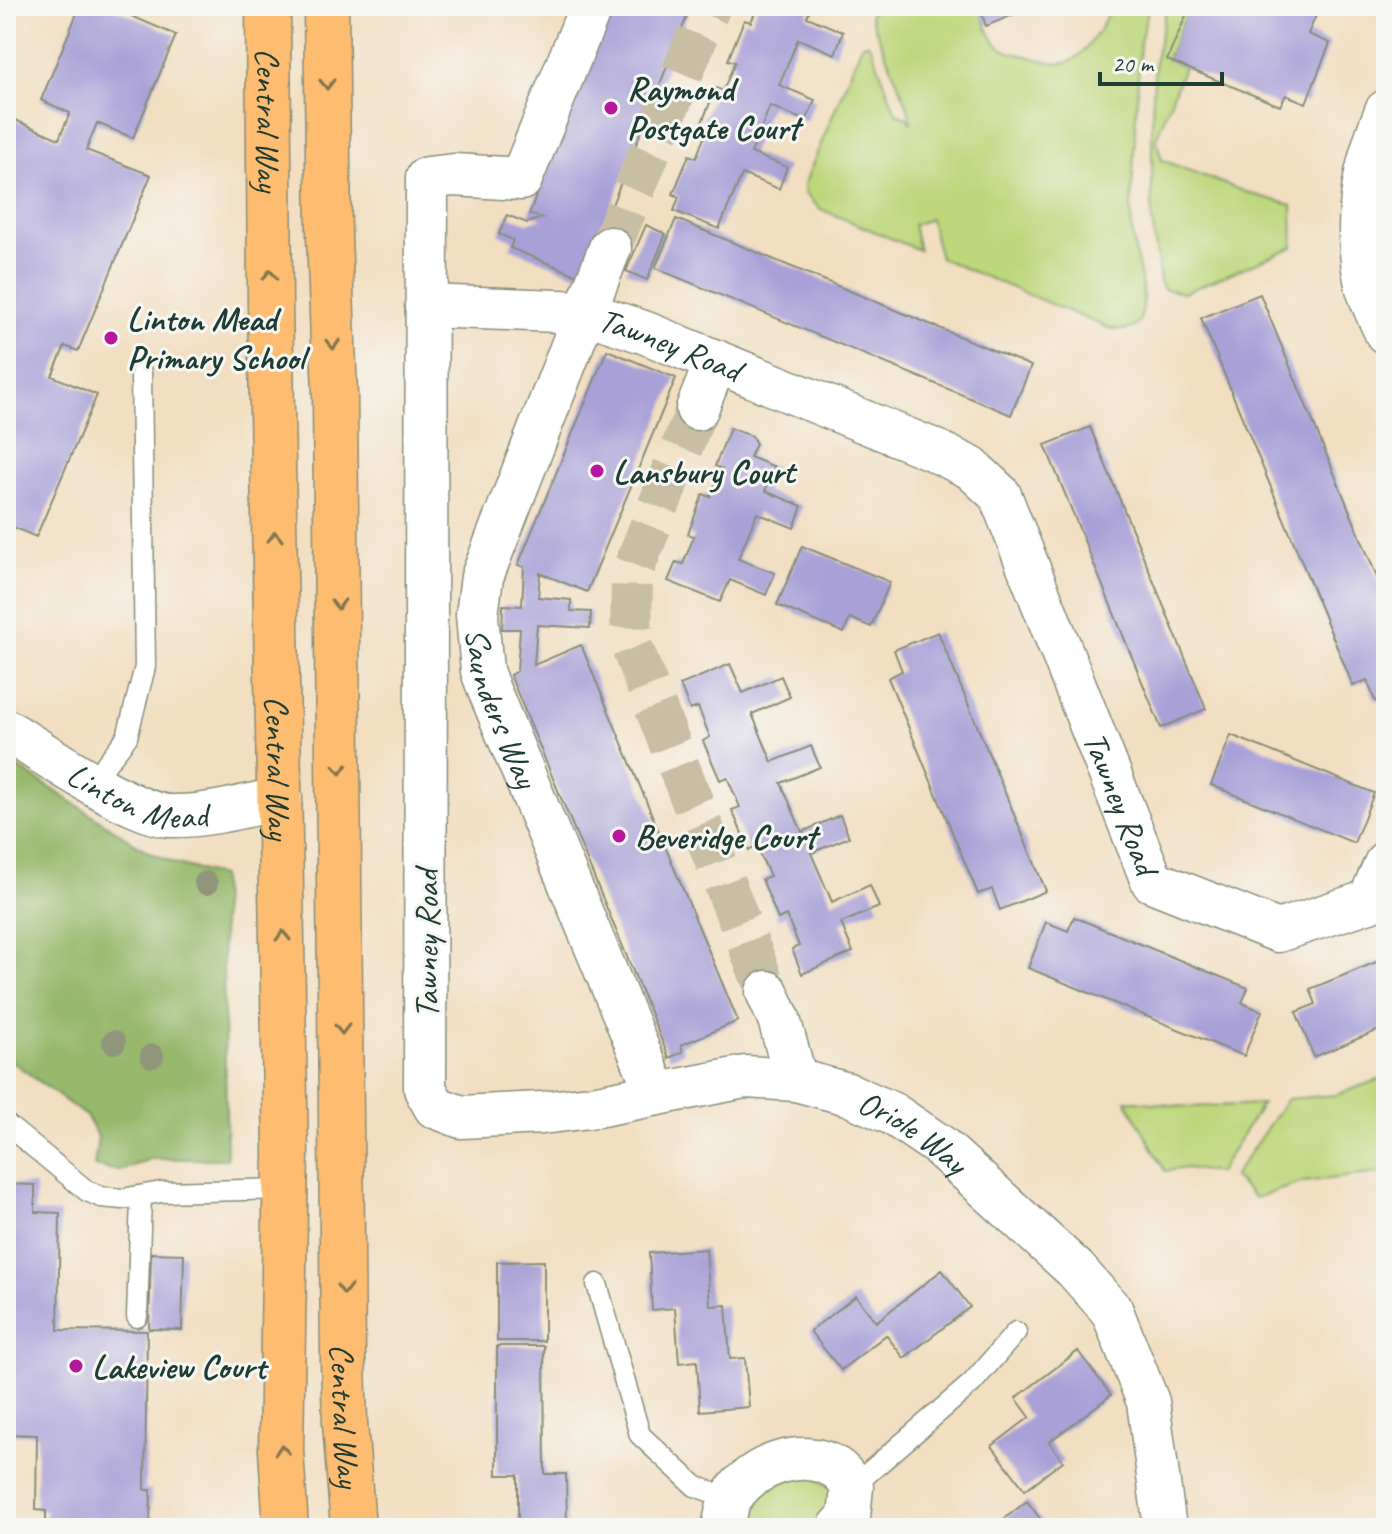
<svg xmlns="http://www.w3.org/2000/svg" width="1392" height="1534" font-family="Caveat,sans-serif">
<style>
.green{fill:#bed77b;stroke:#6e8a58;stroke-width:2}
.forest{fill:#96b86b;stroke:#5a7a50;stroke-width:2}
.building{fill:#a9a0d7}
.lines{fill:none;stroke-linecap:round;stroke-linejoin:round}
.minor-tunnel{stroke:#c8bea4;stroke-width:42;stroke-dasharray:42 21;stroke-linecap:butt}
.service-casing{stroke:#888e7a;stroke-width:23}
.minor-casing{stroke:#888e7a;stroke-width:45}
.primary-casing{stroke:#888e7a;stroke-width:47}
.service{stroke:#fff;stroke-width:20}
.minor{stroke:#fff;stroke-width:42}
.primary{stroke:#fdbc70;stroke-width:44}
.tree{fill:#90967b}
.oneway{stroke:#83764f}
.poi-dot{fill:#b5179e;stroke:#f6f6f2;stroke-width:3}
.labels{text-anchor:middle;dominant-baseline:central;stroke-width:6;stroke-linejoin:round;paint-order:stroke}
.poi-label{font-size:34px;font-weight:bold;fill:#1f3d34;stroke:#f6f6f2;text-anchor:start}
.street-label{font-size:34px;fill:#1f3d34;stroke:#f6f6f2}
</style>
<rect width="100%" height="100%" fill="#f6f6f2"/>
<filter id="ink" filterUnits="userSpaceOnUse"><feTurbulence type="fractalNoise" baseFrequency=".0125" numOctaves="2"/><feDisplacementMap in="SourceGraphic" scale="16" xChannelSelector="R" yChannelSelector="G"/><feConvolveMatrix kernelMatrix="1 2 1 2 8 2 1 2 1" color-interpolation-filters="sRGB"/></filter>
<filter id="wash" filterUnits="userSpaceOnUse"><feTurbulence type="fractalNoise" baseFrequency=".006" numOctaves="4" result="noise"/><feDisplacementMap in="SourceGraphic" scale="32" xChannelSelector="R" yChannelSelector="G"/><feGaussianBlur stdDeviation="1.8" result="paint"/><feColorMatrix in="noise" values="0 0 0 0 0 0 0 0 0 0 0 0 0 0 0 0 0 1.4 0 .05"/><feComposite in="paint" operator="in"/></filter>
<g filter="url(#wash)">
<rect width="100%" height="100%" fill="#f2dec0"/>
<path class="green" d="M874 6H979C984 19 988 36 998 45 1006 53 1017 54 1027 56 1039 59 1053 65 1065 63 1082 60 1107 23 1109 6H1149L1140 42 1131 208C1131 221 1132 233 1134 246 1139 274 1162 343 1108 328L940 258 930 219 913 225 919 250 820 209 805 194 804 185 862 44 867 43 871 46 896 113 906 117 911 124 908 107 872 21 870 15Z
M1167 6H1190L1167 59 1184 67 1156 139 1162 160 1248 193 1292 205 1293 247 1184 293 1164 289 1160 282 1152 219V114L1155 60Z
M1386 1077V1172L1304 1182 1255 1198 1233 1177 1287 1099 1336 1095Z
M1126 1100 1188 1107 1262 1104 1218 1173 1187 1168 1165 1171Z
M802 1471 832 1488 829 1512 820 1528H743L751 1499Z"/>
<path class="forest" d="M6 759 147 851 174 863 221 876 227 1159H150L120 1171 94 1166 98 1137 87 1117 6 1057Z"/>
<g id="blocks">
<path class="building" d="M80 6H108L176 35 133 138 97 123 86 150 151 175 78 351 65 346 52 376 97 395 36 537 6 524V116L59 139 70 113 41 100Z
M613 6H691L600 235 577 275 510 248 513 240 499 234 507 215 527 223 542 218 529 214Z
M758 6H811L807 17 843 32 835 54 798 39 779 85 815 100 806 121 770 106 751 153 787 167 779 189 742 174 719 229 674 211 679 197 673 194 689 155 696 158 707 130 700 127 716 88 723 91 735 62 728 60 744 20 751 22Z
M979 6H1035L986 26Z
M1190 6H1320L1308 34 1330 43 1306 103 1286 95 1280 106 1167 60Z
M676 219 1031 366 1011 415 655 268Z
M646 225 666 234 647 280 626 271Z
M1260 294 1386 599V697L1375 701 1367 680 1353 686 1201 318Z
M607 350 676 378 587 592 540 573 538 597 571 600V611L591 612 590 628 537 625 534 665 581 645 738 1021 681 1045 683 1052 669 1058 510 675 517 671 520 629H502L503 605 522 606 524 567 518 565Z
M1090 427 1206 709 1161 728 1045 445Z
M730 428 752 436 756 444 750 457 775 467 765 491 802 506 794 528 757 513 738 559 775 573 766 595 730 580 720 602 668 581 676 562 683 564 694 536 688 534 703 494 710 497 722 469 715 466Z
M802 546 890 582 871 627 850 618 844 633 777 605Z
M938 632 1046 891 1000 910 992 889 978 894 888 678 902 671 894 650Z
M730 664 743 693 781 676 790 697 752 714 772 762 811 746 820 767 781 783 802 832 840 815 849 837 811 853 832 902 870 885 879 907 841 923 853 952 802 974 792 949 799 946 793 931 786 915 778 919 762 879 770 876 756 846 749 850 732 810 740 807 727 777 720 780 703 741 710 737 698 707 690 710 680 685Z
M1231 735 1374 793 1354 843 1211 785Z
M1074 917 1248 988 1242 1003 1262 1011 1244 1056 1028 968 1046 922 1068 931Z
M1386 958V1027L1314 1057 1296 1012 1316 1004 1310 989Z
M6 1184 35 1185V1212L60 1213 58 1330 147 1331 145 1490H151L150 1528H46V1511L36 1510 37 1435 6 1434Z
M706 1249 710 1306 726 1305 730 1359 745 1358 749 1407 700 1411 697 1361 679 1363 675 1308 652 1310 649 1253Z
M151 1253 184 1254 182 1330 149 1329Z
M544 1261V1341H497V1262Z
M942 1270 970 1307 904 1358 886 1335 841 1370 810 1331 856 1296 876 1322Z
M497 1346H544L545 1474H566L567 1528H518V1475H497Z
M1078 1351 1111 1395 1049 1442 1063 1461 1025 1490 992 1446 1030 1417 1016 1398Z
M1027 1501 1047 1528H992L1004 1519Z"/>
</g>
</g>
<g filter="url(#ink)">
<use href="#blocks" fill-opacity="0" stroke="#888e7a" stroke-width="2"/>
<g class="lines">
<path class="minor-tunnel" d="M610 248 710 6
M697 409 632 573 631 645 767 992"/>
<defs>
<path id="service" d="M92 782 127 737 145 667 141 373
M6 1124 87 1191 101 1197 122 1199 161 1192 287 1189
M597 1284 640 1435 695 1486 731 1499
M137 1317 141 1197
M852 1487 972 1383 1016 1332"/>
<g id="minor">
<path id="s1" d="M591 6 521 179 454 175 427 178 425 1089 435 1107 461 1117 542 1113 597 1106 745 1077 796 1080 848 1094 893 1114 940 1146 1075 1269 1112 1311 1148 1402 1165 1528"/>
<path d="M1386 111C1362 168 1352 227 1367 288 1371 303 1380 319 1386 333"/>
<path id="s2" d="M610 248 482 577 477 615 482 671 489 690 657 1094"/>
<path id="s3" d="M426 306 584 312 646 333 934 450 971 468 1000 495 1152 881 1278 931 1369 901 1386 862"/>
<path d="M697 409 716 361"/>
<path id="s4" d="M6 730C43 752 131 814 170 816 207 817 245 806 281 798"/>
<path d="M767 992 779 1019 796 1080"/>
<path d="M723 1528C725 1519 727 1505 731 1498 752 1465 802 1447 836 1468 843 1472 847 1480 852 1487L849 1517 839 1528"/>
</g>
<g id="primary">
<path id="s5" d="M268 6 270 304 286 1154 281 1450 286 1528"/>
<path id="s6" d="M326 6 329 235 335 395 343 1361 345 1423 353 1528"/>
</g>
</defs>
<use href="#service" class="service-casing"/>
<use href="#minor" class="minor-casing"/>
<use href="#primary" class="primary-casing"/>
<use href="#service" class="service"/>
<use href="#minor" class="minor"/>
<use href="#primary" class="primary"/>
</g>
<g class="tree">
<circle cx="206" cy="883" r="12"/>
<circle cx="114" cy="1042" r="12"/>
<circle cx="152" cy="1056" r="12"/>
</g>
<defs><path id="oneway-chevron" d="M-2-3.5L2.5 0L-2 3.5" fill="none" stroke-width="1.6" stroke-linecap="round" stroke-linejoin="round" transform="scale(2)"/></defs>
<g class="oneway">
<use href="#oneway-chevron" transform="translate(327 84) rotate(89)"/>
<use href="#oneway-chevron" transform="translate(270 275) rotate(-90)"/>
<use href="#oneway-chevron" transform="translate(333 344) rotate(88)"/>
<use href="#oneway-chevron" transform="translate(275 537) rotate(-91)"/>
<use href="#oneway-chevron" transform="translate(338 604) rotate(89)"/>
<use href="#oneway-chevron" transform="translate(340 769) rotate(89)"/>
<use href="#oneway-chevron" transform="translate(283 936) rotate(-91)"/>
<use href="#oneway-chevron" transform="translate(342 1029) rotate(89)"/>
<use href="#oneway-chevron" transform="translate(344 1289) rotate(90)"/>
<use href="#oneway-chevron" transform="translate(282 1450) rotate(-94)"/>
</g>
</g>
<g class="poi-dot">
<circle cx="611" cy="108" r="8"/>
<circle cx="111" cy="338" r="8"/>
<circle cx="597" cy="471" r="8"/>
<circle cx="619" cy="836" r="8"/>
<circle cx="76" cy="1366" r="8"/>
</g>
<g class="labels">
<g class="poi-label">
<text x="627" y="88">Raymond<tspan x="627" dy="39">Postgate Court</tspan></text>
<text x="127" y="318">Linton Mead<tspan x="127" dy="39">Primary School</tspan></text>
<text x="613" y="471">Lansbury Court</text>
<text x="635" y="836">Beveridge Court</text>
<text x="92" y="1366">Lakeview Court</text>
</g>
<g class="street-label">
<text stroke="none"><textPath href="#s5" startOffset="114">Central Way</textPath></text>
<text stroke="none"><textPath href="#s3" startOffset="250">Tawney Road</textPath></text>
<text stroke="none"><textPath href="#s2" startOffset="488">Saunders Way</textPath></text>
<text stroke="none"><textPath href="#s5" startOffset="762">Central Way</textPath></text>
<text stroke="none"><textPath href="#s4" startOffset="150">Linton Mead</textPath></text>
<text stroke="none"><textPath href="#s3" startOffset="946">Tawney Road</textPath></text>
<text transform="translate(426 944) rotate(-90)">Tawney Road</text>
<text stroke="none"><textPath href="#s1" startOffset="1708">Oriole Way</textPath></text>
<text stroke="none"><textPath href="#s6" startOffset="1410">Central Way</textPath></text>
</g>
</g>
<rect width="1392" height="1534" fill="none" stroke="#f6f6f2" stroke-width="32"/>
<path d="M1100 72v12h122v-12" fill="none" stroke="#1f3d34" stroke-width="4"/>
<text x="1112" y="72" font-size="24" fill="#1f3d34" stroke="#f6f6f2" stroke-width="6" paint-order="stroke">20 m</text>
</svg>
